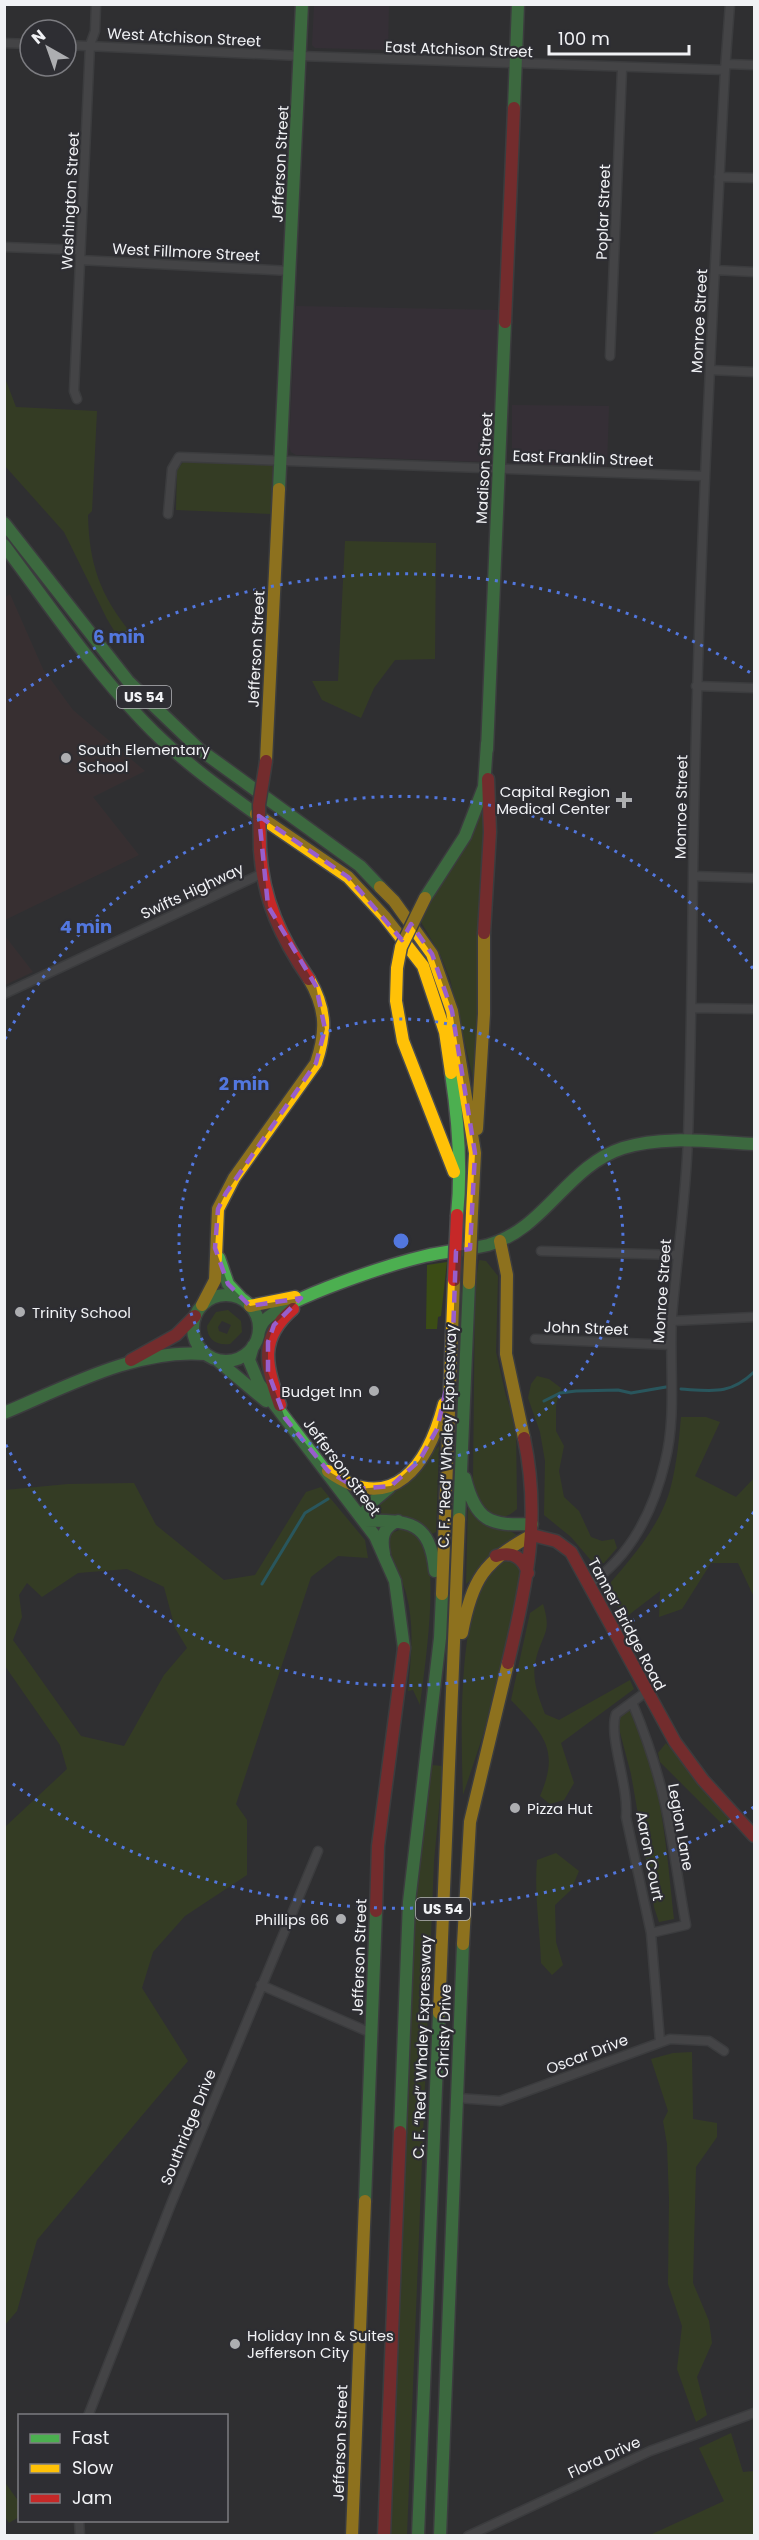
<svg xmlns="http://www.w3.org/2000/svg" width="759" height="2540" font-family="Poppins,sans-serif">
<style>
.commercial{fill:#3d303c}
.education{fill:#413031}
.green{fill:#3b4c15;fill-rule:evenodd}
.lines{fill:none;stroke-linecap:round;stroke-linejoin:round}
.stream{stroke:#228692;stroke-width:3}
.street-casing{stroke:#4b4c4e;stroke-width:11}
.fast-casing{stroke:#4b4c4e;stroke-width:15}
.slow-casing{stroke:#4b4c4e;stroke-width:15}
.jam-casing{stroke:#4b4c4e;stroke-width:15}
.street{stroke:#5e5e60;stroke-width:8}
.fast{stroke:#4caf50;stroke-width:12}
.slow{stroke:#ffc107;stroke-width:12}
.jam{stroke:#c62828;stroke-width:12}
.slow-bridge-casing{stroke:#4b4c4e;stroke-width:15;stroke-linecap:butt}
.jam-bridge-casing{stroke:#4b4c4e;stroke-width:15;stroke-linecap:butt}
.slow-bridge{stroke:#ffc107;stroke-width:12}
.jam-bridge{stroke:#c62828;stroke-width:12}
.marked{fill:none;stroke:#985ecc;stroke-width:4.5;stroke-dasharray:12 8;stroke-linejoin:round}
.ring{fill:none;stroke:#5277df;stroke-width:3;stroke-dasharray:3 6}
.poi-dot{fill:#adaeb1;stroke:#2e2e33;stroke-width:2}
.labels{text-anchor:middle;dominant-baseline:central;stroke-width:4.5;stroke-linejoin:round;paint-order:stroke}
.shield{fill:#2e2e33;stroke:#b6b7bb;stroke-width:1.5}
.shield-label{font-size:14px;font-weight:bold;fill:#f1f2f5}
.street-label{font-size:15px;fill:#f1f2f5;stroke:#2e2e33}
.poi-label{font-size:15px;fill:#f1f2f5;stroke:#2e2e33;text-anchor:start}
.centre{fill:#5277df;stroke:#2e2e33;stroke-width:3}
.ring-label{font-size:18px;text-anchor:middle;font-weight:bold;fill:#5277df;stroke:#2e2e33;stroke-width:4.5;stroke-linejoin:round;paint-order:stroke}
</style>
<rect width="100%" height="100%" fill="#2f2f32"/>
<path class="commercial" d="M314 5H389L388 50 315 48 312 45Z
M296 306 499 310 493 455 490 460 485 462 296 455 291 452 289 446Z
M512 405 609 406 607 467 517 464 512 461Z"/>
<path class="education" d="M10 594 43 669 73 710 145 771 93 797 139 855 5 920 4 598Z
M5 936 33 972 5 985H4Z"/>
<path class="green" d="M5 378 16 407 97 411 92 511 88 515C89 564 100 595 131 633L118 637 107 619 64 532 5 466Z
M189 461 271 464 273 467 271 514 176 510 177 470 183 462Z
M345 541 436 543 435 659 395 660 374 688 361 718 322 700 312 681H338Z
M486 805 474 1082 450 979 440 954 418 917Z
M479 1260 486 1261 498 1276 496 1352 506 1396 516 1424 517 1509C492 1532 478 1502 473 1481L475 1286Z
M447 1262 441 1316 438 1317 437 1329H426L427 1265Z
M228 1310 241 1321 242 1332 230 1344C216 1346 207 1339 207 1326L216 1312ZM222 1321 231 1325 227 1334 219 1331 218 1327Z
M537 1376 549 1379 561 1388 556 1405V1431L564 1446 559 1471 564 1497 579 1511 591 1537 602 1541 614 1539 617 1548 604 1563 594 1564 571 1537 544 1515 545 1461 540 1432 528 1398 531 1384Z
M681 1417H706L720 1422 695 1476 736 1497 754 1478V1597L738 1563H711L682 1609 659 1617 660 1591 626 1617 604 1590C630 1560 661 1526 671 1486 677 1463 679 1439 681 1417Z
M439 1446 436 1532 432 1534 375 1516 372 1511Z
M134 1483 156 1525 224 1580 255 1575 306 1492 321 1487 365 1540 368 1558 338 1556 311 1577 236 1804 247 1820V1875L185 1916 153 1952 142 1988 188 2061 37 2240 17 2311 5 2325V1827L67 1769 60 1745 5 1666V1490L68 1484ZM127 1569 164 1587 175 1628 187 1648 164 1675 124 1746 81 1736 13 1640 22 1617 19 1595 27 1583 42 1597 78 1573Z
M468 1506 520 1537 466 1584Z
M405 1528C410 1531 418 1534 421 1538 441 1562 424 1673 420 1705L413 1690 408 1691C411 1658 415 1626 406 1593 401 1575 390 1556 387 1539L391 1533Z
M513 1558 523 1573 518 1602 483 1735 463 1795C461 1735 459 1648 478 1592 482 1581 490 1570 496 1559Z
M543 1604C552 1633 543 1632 536 1659 531 1678 538 1696 545 1714L559 1720 630 1680 634 1689 561 1743 574 1783 564 1800 550 1804 540 1796C561 1748 542 1733 511 1700L530 1613Z
M630 1711C661 1765 667 1856 674 1919L659 1922 654 1907 631 1774 617 1721 620 1712Z
M666 1743 731 1820 723 1825 660 1762 658 1753Z
M431 1765 443 1766 434 1861 407 2535 389 2536 415 1891Z
M556 1853 579 1871 571 1890 555 1905 556 1942 563 1965 552 1975 541 1963C540 1928 534 1894 537 1860Z
M692 2052 693 2119 717 2123V2137L696 2167 693 2283 709 2321 712 2343 697 2377 707 2415 696 2422 677 2369 682 2326 668 2284 669 2200 667 2144 663 2121 668 2111 651 2059 673 2053Z
M731 2433 743 2472 754 2471V2535H650L724 2501 699 2448Z
M4 2481 19 2502V2517L9 2523 5 2517Z"/>
<g class="lines">
<path class="stream" d="M681 1389C713 1391 730 1395 754 1372
M544 1401 560 1393 576 1391 618 1390 631 1393 666 1387
M262 1584 305 1513 328 1499"/>
<defs>
<path id="street" d="M4 43 30 44
M66 45 300 56 725 70
M727 64 754 65
M719 177 754 178
M4 247 80 250
M80 260 290 271
M715 270 754 272
M610 356 622 69
M710 370 754 372
M77 399 74 391 90 45 95 31 96 4
M168 514 172 469 179 457 704 476
M696 686 754 688
M693 876 754 878
M4 994 261 874
M692 1008 754 1009
M541 1251 678 1255
M672 1321 754 1317
M535 1339 671 1345
M589 1584C631 1557 654 1509 665 1462 677 1415 669 1364 672 1316 677 1257 686 1197 688 1138 691 1051 692 963 693 875 697 606 711 339 725 70L730 4
M646 1692 616 1714C608 1736 629 1785 626 1817L651 1933 660 2042
M632 1702C649 1743 663 1786 670 1830 676 1862 680 1893 686 1925L651 1933
M261 1985 371 2033
M457 2098 500 2101 670 2039 709 2041 724 2051
M88 2416 171 2204 318 1851
M79 2520 80 2536
M468 2536 650 2451 754 2413"/>
<path id="fast" d="M514 108 518 4
M279 489 302 4
M4 523 128 681 199 749 360 866 380 887
M4 545C49 605 91 667 143 721 176 756 217 786 256 814
M487 750 505 322
M425 898 465 836 484 787 487 743
M451 1073C458 1119 462 1168 457 1215
M219 1258 228 1284 242 1299
M193 1328a33 33 0 1 1 66 0a33 33 0 1 1-66 0Z
M258 1336C259 1330 261 1324 265 1320 289 1297 391 1264 425 1256 446 1251 467 1250 488 1245 545 1229 567 1166 623 1148 664 1135 712 1142 754 1144
M253 1346 249 1360 259 1384 375 1536 395 1581 404 1648
M217 1360 266 1401
M4 1413C66 1387 137 1348 205 1354
M465 1478C476 1521 489 1526 532 1524
M362 1517 371 1503 389 1488
M459 1519 469 1283
M364 1521C409 1520 430 1521 435 1571
M384 1554C381 1539 382 1527 398 1521
M400 2132 409 1902 440 1638 442 1594
M365 2201 376 1911
M418 2536 439 2013
M440 2536 463 1944"/>
<path id="slow" d="M266 761 279 489
M256 814 348 877 384 916 423 966 445 1032 451 1073
M380 887 394 901 432 954 452 1011 475 1153 472 1213
M397 968 396 1001 403 1041 454 1172
M477 1129 484 1014V933
M500 1241 507 1275 506 1354 524 1438
M202 1305 215 1280 218 1209 234 1178 316 1063C327 1031 326 1008 309 979
M250 1306 295 1297
M328 1471C393 1517 428 1465 444 1404
M442 1594 454 1280
M462 1633C472 1579 484 1561 532 1535
M463 1944 470 1822 508 1663
M439 2013 459 1519
M352 2536 365 2201"/>
<path id="jam" d="M505 322 514 108
M260 850C263 900 281 938 309 979
M484 933 490 832 488 779
M131 1360 176 1335 195 1316
M280 1405C266 1365 258 1339 293 1309
M532 1535 556 1541 571 1552 675 1742 703 1780 754 1836
M496 1556C512 1551 523 1557 528 1573
M508 1663C527 1584 541 1518 524 1438
M376 1911 378 1846 404 1648
M384 2536 400 2132"/>
</defs>
<use href="#street" class="street-casing"/>
<use href="#fast" class="fast-casing"/>
<use href="#slow" class="slow-casing"/>
<use href="#jam" class="jam-casing"/>
<use href="#street" class="street"/>
<use href="#fast" class="fast"/>
<use href="#slow" class="slow"/>
<use href="#jam" class="jam"/>
<defs>
<path id="slow-bridge" d="M397 968 401 947 425 898
M469 1283 472 1213"/>
<path id="jam-bridge" d="M260 850 259 805 266 761
M454 1280 457 1215"/>
</defs>
<use href="#slow-bridge" class="slow-bridge-casing"/>
<use href="#jam-bridge" class="jam-bridge-casing"/>
<use href="#slow-bridge" class="slow-bridge"/>
<use href="#jam-bridge" class="jam-bridge"/>
</g>
<path d="M0 0H759V2540H0ZM259 816 348 877 402 940 411 924 432 954 452 1011 475 1153 470 1249 456 1251 452 1363 437 1429 419 1461 391 1486 358 1489 328 1471 285 1418 268 1372V1342L274 1325 301 1298 250 1306 228 1284 215 1248 218 1209 226 1193 316 1063 325 1029 316 986 268 906Z" fill="#2f2f32" fill-opacity=".55" fill-rule="evenodd"/>
<path class="marked" d="M259 816 348 877 402 940 411 924 432 954 452 1011 475 1153 470 1249 456 1251 452 1363 437 1429 419 1461 391 1486 358 1489 328 1471 285 1418 268 1372V1342L274 1325 301 1298 250 1306 228 1284 215 1248 218 1209 226 1193 316 1063 325 1029 316 986 268 906Z"/>
<g class="ring">
<circle cx="401" cy="1241" r="222"/>
<path d="M754 1512A445 445 0 0 1 5 1443M5 1039A445 445 0 0 1 754 970"/>
<path d="M754 1807A667 667 0 0 1 9 1781M9 701A667 667 0 0 1 754 675"/>
</g>
<g class="poi-dot">
<circle cx="66" cy="758" r="6"/>
<path d="M621 791h6v6h6v6h-6v6h-6v-6h-6v-6h6z"/>
<circle cx="20" cy="1312" r="6"/>
<circle cx="374" cy="1391" r="6"/>
<circle cx="515" cy="1808" r="6"/>
<circle cx="341" cy="1919" r="6"/>
<circle cx="235" cy="2344" r="6"/>
</g>
<g class="labels">
<g class="shield">
<rect x="117" y="686" width="54" height="22" rx="4.5"/>
<rect x="416" y="1898" width="54" height="22" rx="4.5"/>
</g>
<g class="shield-label">
<text x="144" y="697">US 54</text>
<text x="443" y="1909">US 54</text>
</g>
<g class="street-label">
<text transform="translate(184 37) rotate(3)">West Atchison Street</text>
<text transform="translate(459 49) rotate(2)">East Atchison Street</text>
<text transform="translate(280 164) rotate(-87)">Jefferson Street</text>
<text transform="translate(70 201) rotate(-87)">Washington Street</text>
<text transform="translate(603 212) rotate(-88)">Poplar Street</text>
<text transform="translate(186 252) rotate(3)">West Fillmore Street</text>
<text transform="translate(699 321) rotate(-87)">Monroe Street</text>
<text transform="translate(583 458) rotate(2)">East Franklin Street</text>
<text transform="translate(484 468) rotate(-87)">Madison Street</text>
<text transform="translate(256 649) rotate(-87)">Jefferson Street</text>
<text transform="translate(681 807) rotate(-89)">Monroe Street</text>
<text transform="translate(192 891) rotate(-25)">Swifts Highway</text>
<text transform="translate(662 1291) rotate(-86)">Monroe Street</text>
<text transform="translate(586 1328) rotate(2)">John Street</text>
<text transform="translate(447 1436) rotate(-88)">C. F. “Red” Whaley Expressway</text>
<text transform="translate(342 1467) rotate(53)">Jefferson Street</text>
<text transform="translate(627 1624) rotate(62)">Tanner Bridge Road</text>
<text transform="translate(681 1827) rotate(80)">Legion Lane</text>
<text transform="translate(650 1856) rotate(79)">Aaron Court</text>
<text transform="translate(359 1957) rotate(-88)">Jefferson Street</text>
<text transform="translate(444 2031) rotate(-88)">Christy Drive</text>
<text transform="translate(422 2047) rotate(-88)">C. F. “Red” Whaley Expressway</text>
<text transform="translate(587 2054) rotate(-21)">Oscar Drive</text>
<text transform="translate(188 2127) rotate(-68)">Southridge Drive</text>
<text transform="translate(340 2443) rotate(-88)">Jefferson Street</text>
<text transform="translate(604 2457) rotate(-25)">Flora Drive</text>
</g>
<g class="poi-label">
<text x="78" y="749">South Elementary<tspan x="78" dy="17">School</tspan></text>
<text x="610" y="791" text-anchor="end">Capital Region<tspan x="610" dy="17">Medical Center</tspan></text>
<text x="32" y="1312">Trinity School</text>
<text x="362" y="1391" text-anchor="end">Budget Inn</text>
<text x="527" y="1808">Pizza Hut</text>
<text x="329" y="1919" text-anchor="end">Phillips 66</text>
<text x="247" y="2335">Holiday Inn &amp; Suites<tspan x="247" dy="17">Jefferson City</tspan></text>
</g>
</g>
<circle cx="401" cy="1241" r="9" class="centre"/>
<g class="ring-label">
<text x="119" y="643">6 min</text>
<text x="86" y="933">4 min</text>
<text x="244" y="1090">2 min</text>
</g>
<rect width="759" height="2540" fill="none" stroke="#f1f2f5" stroke-width="12"/>
<rect x="18" y="2414" width="210" height="108" fill="#2e2e33" stroke="#7c7c81" stroke-width="1.5"/>
<rect x="30" y="2434" width="30" height="9" fill="#4caf50" stroke="#7c7c81" stroke-width="1.5"/>
<text x="72" y="2444" font-size="18" fill="#f1f2f5">Fast</text>
<rect x="30" y="2464" width="30" height="9" fill="#ffc107" stroke="#7c7c81" stroke-width="1.5"/>
<text x="72" y="2474" font-size="18" fill="#f1f2f5">Slow</text>
<rect x="30" y="2494" width="30" height="9" fill="#c62828" stroke="#7c7c81" stroke-width="1.5"/>
<text x="72" y="2504" font-size="18" fill="#f1f2f5">Jam</text>
<g transform="translate(48 48) rotate(320)"><circle r="28" fill="#2e2e33" stroke="#7c7c81" stroke-width="1.5"/>
<path d="M0-4.5L10 22L0 15L-10 22Z" fill="#adaeb1"/>
<text y="-9" font-size="16" font-weight="bold" text-anchor="middle" fill="#f1f2f5">N</text>
</g>
<path d="M549 45v9h140v-9" fill="none" stroke="#f1f2f5" stroke-width="3"/>
<text x="558" y="45" font-size="18" fill="#f1f2f5" stroke="#2e2e33" stroke-width="4.5" paint-order="stroke">100 m</text>
</svg>
